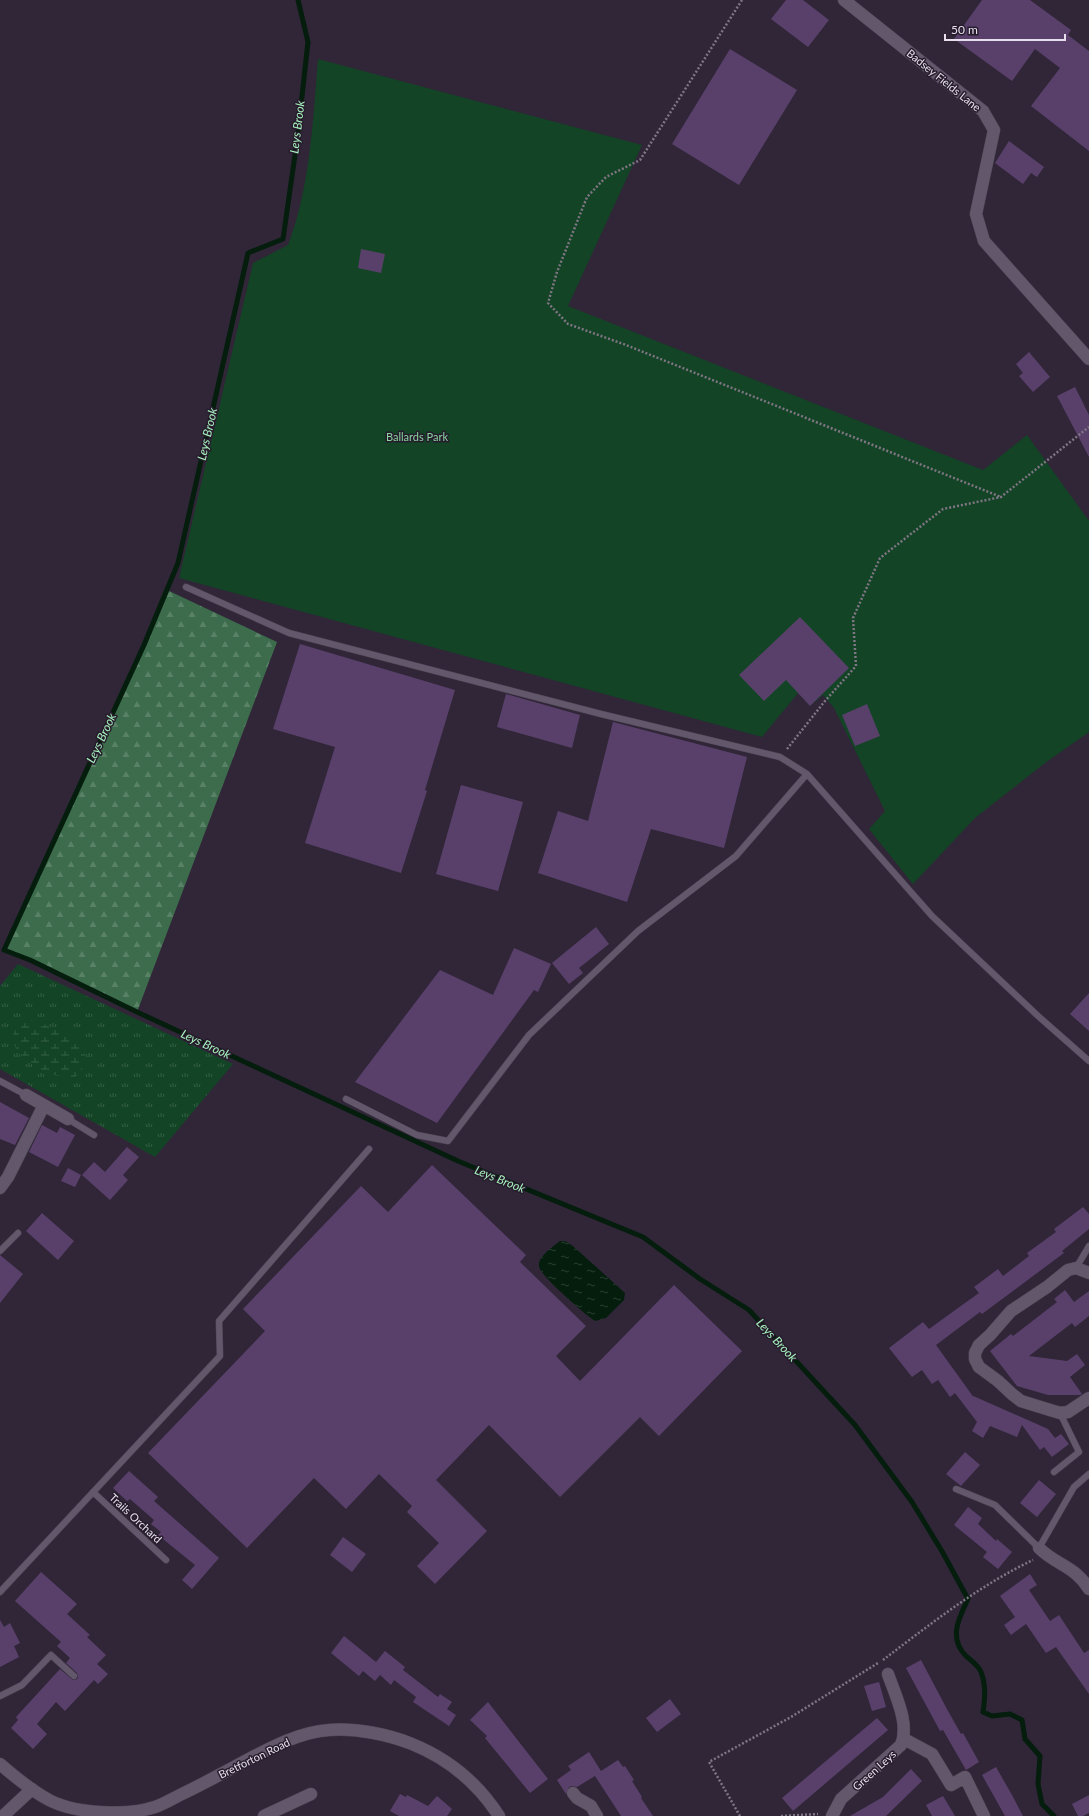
<svg xmlns="http://www.w3.org/2000/svg" width="1089" height="1816" font-family="Lato,sans-serif">
<style>
.grass{fill:url(#grass-tufts)}
.forest{fill:url(#forest-firs)}
.wetland{fill:url(#wetland-marsh)}
.park{fill:#134425}
.water{fill:url(#water-ripples)}
.lines{fill:none;stroke-linecap:round;stroke-linejoin:round}
.stream{stroke:#041d0d;stroke-width:5}
.building{fill:#59406b}
.lane-casing{stroke:#4e4554;stroke-width:7}
.street-casing{stroke:#4e4554;stroke-width:13}
.secondary-casing{stroke:#4e4554;stroke-width:13}
.path{stroke:#7f7685;stroke-width:2.5;stroke-dasharray:2 2;stroke-linecap:butt}
.lane{stroke:#62576b;stroke-width:6}
.street{stroke:#62576b;stroke-width:12}
.secondary{stroke:#62576b;stroke-width:12}
.labels{text-anchor:middle;dominant-baseline:central;stroke-width:3;stroke-linejoin:round;paint-order:stroke}
.street-label{font-size:11px;fill:#e7e0ec;stroke:#261c2d}
.park-label{font-size:11px;fill:#89d49f;stroke:#261c2d}
.water-label{font-size:12px;font-style:italic;fill:#a8f3bd;stroke:#261c2d}
</style>
<defs>
<pattern id="grass-tufts" width="24" height="20" patternUnits="userSpaceOnUse"><rect width="24" height="20" fill="#134425"/><path d="M3 7l-1-3M5 7V3M7 7l1-3M15 17l-1-3M17 17v-4M19 17l1-3" fill="none" stroke="#355f45"/></pattern>
<pattern id="forest-firs" width="22" height="20" patternUnits="userSpaceOnUse"><rect width="22" height="20" fill="#3c6c4b"/><path d="M5 1l3.5 6h-7zM16 11l3.5 6h-7z" fill="#588165"/></pattern>
<pattern id="wetland-marsh" width="20" height="14" patternUnits="userSpaceOnUse"><rect width="20" height="14" fill="#134425"/><path d="M1 5h8M5 5V1M11 12h8M15 12V8" fill="none" stroke="#355f45"/></pattern>
<pattern id="water-ripples" width="26" height="14" patternUnits="userSpaceOnUse"><rect width="26" height="14" fill="#041d0d"/><path d="M2 4q2-2 4 0t4 0M15 11q2-2 4 0t4 0" fill="none" stroke="#293e30"/></pattern>
</defs>
<rect width="100%" height="100%" fill="#302638"/>
<path class="grass" d="M18 964 233 1064 155 1157 0 1069V986Z"/>
<path class="forest" d="M167 590 277 642 137 1012 30 960 4 950 144 645Z"/>
<path class="wetland" d="M31 1020C50 1027 92 1035 84 1064 82 1070 80 1076 73 1077 54 1080 13 1060 13 1038 13 1035 15 1030 16 1027Z"/>
<path class="park" d="M318 59 642 145 568 306 983 470 1027 435 1089 521V732L1045 763 975 818 913 884 869 829 885 811 834 708 823 695 810 706 798 693 762 737 179 578 253 263 288 245C310 188 313 120 318 59Z"/>
<path class="water" d="M560 1241H565L573 1246 625 1293 624 1300 606 1318 595 1321 588 1316C580 1309 539 1275 539 1266 538 1256 553 1247 560 1241Z"/>
<g class="lines">
<path class="stream" d="M298 0 308 42 297 141 283 239 248 253 178 563 144 645 4 950 30 960 137 1012 458 1161 643 1237 700 1279 749 1310 855 1425 912 1502 943 1553 968 1599C959 1618 948 1638 966 1656 971 1660 979 1666 981 1672 986 1685 985 1698 983 1712L992 1716 1010 1714 1022 1720 1025 1739 1040 1756 1038 1784 1042 1804 1054 1816"/>
</g>
<path class="building" d="M786 0H803L829 20 808 47 771 19Z
M982 0H1030L1071 30 1068 35 1089 51V151L1031 106 1060 68 1035 49 1012 81 954 39Z
M730 49 797 90 739 185 672 144Z
M1009 141 1044 167 1037 177 1031 173 1023 184 995 163Z
M361 249 385 254 381 273 358 268Z
M1029 352 1050 377 1033 392 1019 376 1023 373 1016 364Z
M1075 387 1089 415V457L1057 396Z
M800 617 849 668 810 706 786 680 764 701 739 675Z
M300 644 455 690 425 790 427 791 401 873 305 843 335 747 273 729Z
M506 694 580 715 572 748 497 727Z
M867 704 880 736 855 746 842 715Z
M613 722 747 757 724 848 651 829 627 902 538 873 558 811 588 821Z
M461 785 523 802 498 891 436 874Z
M596 927 609 944 579 968 583 973 569 984 552 963Z
M514 948 551 964 538 992 534 990 437 1123 355 1082 440 970 493 995Z
M1089 993V1031L1070 1014Z
M0 1102 29 1118 15 1145 0 1139Z
M42 1125 57 1133 60 1127 75 1135 58 1167 29 1152Z
M127 1147 139 1157 123 1175 128 1180 110 1200 82 1175 94 1162 105 1172Z
M432 1165 526 1255 520 1262 586 1326 556 1356 580 1381 674 1285 742 1351 659 1436 640 1417 560 1497 489 1425 436 1480 487 1531 435 1584 417 1566 439 1543 407 1512 412 1506 379 1474 346 1509 314 1478 247 1548 148 1453 265 1331 243 1309 361 1186 388 1212Z
M68 1168 81 1175 75 1187 61 1181Z
M1083 1207 1089 1214V1229L1062 1251 1064 1253 982 1314 980 1312 936 1345 972 1395H971L1048 1429 1055 1438 1061 1434 1069 1444 1052 1457 1044 1447 1040 1450 1022 1425 1017 1437 990 1426 983 1438 972 1431 977 1422 955 1393 950 1397 938 1380 932 1384 922 1370 912 1377 889 1348 923 1322 929 1329 958 1308 979 1293 974 1287 998 1269 1003 1276 1029 1256 1027 1253 1056 1232 1054 1229Z
M42 1213 74 1241 58 1260 26 1231Z
M0 1255 23 1274 0 1303Z
M1065 1290 1074 1302 1089 1291V1316L1075 1327 1072 1323 1029 1356 1067 1361 1077 1354 1085 1365 1070 1377 1082 1394 1080 1395H1048L1017 1386 990 1351 1011 1334 1013 1336 1057 1302 1054 1299Z
M965 1452 980 1465 961 1486 946 1474Z
M129 1471 158 1497 154 1501 219 1558 192 1589 182 1580 195 1565 158 1535 161 1532 151 1524 154 1520 130 1499 127 1501 113 1488Z
M1039 1480 1056 1494 1037 1517 1020 1503Z
M968 1507 982 1518 978 1524 996 1541 997 1539 1012 1552 998 1569 983 1557 987 1552 954 1525Z
M343 1537 366 1554 352 1572 330 1555Z
M41 1572 77 1604 67 1614 90 1635 87 1637 106 1655 97 1664 108 1674 98 1684 94 1680 65 1711 56 1702 37 1724 47 1734 33 1749 11 1728 18 1720 16 1717 60 1669 73 1680 77 1679 78 1677 77 1673 66 1663 70 1658 57 1646 61 1642 15 1601Z
M1030 1574 1037 1585 1029 1590 1050 1621 1059 1615 1084 1653 1089 1650V1694L1056 1647 1046 1653 1026 1624 1011 1635 1004 1625 1015 1617 1000 1596Z
M0 1620 4 1627 10 1623 20 1643 14 1646 19 1657 0 1667Z
M344 1636 376 1662 385 1651 405 1667 403 1670 438 1697 440 1694 452 1702 447 1709 456 1715 449 1726 413 1702 416 1697 394 1680 391 1685 380 1675 375 1681 363 1671 359 1676 331 1653Z
M921 1660 948 1711 961 1734 963 1733 979 1762 966 1770 943 1730 940 1731 906 1668Z
M879 1682 886 1707 872 1711 864 1686Z
M670 1699 681 1714 657 1732 646 1718Z
M488 1702 548 1779 530 1793 485 1738 487 1736 470 1720Z
M877 1718 888 1730 793 1811 782 1798Z
M589 1752 601 1771 618 1760 623 1767 625 1766 634 1780 632 1781 642 1797 641 1798 653 1816H621L595 1776 577 1787 572 1786 569 1787 566 1794 557 1780 571 1770 568 1766Z
M996 1767 1012 1795 1023 1816H1005L982 1775Z
M911 1769 922 1781 886 1816H850L883 1797Z
M400 1794 406 1797 407 1795 428 1806 437 1796 452 1809 447 1816H399L390 1811Z
M1089 1795V1813L1083 1816H1078L1072 1804Z
M943 1796 955 1816H932L926 1805Z"/>
<g class="lines">
<defs>
<path id="lane" d="M186 587 289 633 601 714 780 757 807 774 932 916 1038 1016 1089 1061
M0 1081 26 1095
M346 1099 417 1135 448 1141 529 1035 638 931 736 856 807 774
M68 1119 94 1135
M0 1251 18 1233
M1076 1268 1089 1246
M1054 1472 1079 1452 1060 1413
M956 1489 995 1505 1039 1548 1074 1487 1089 1474
M93 1492 166 1560
M0 1592 220 1356 219 1321 369 1149
M0 1696 22 1685 51 1655 74 1676"/>
<path id="street" d="M844 0 983 111 994 130 976 214 984 241 1089 359
M26 1095 68 1119
M0 1188 8 1177 44 1105
M1089 1273 1076 1268 1068 1270 1047 1287 1011 1311 990 1335 979 1345 975 1353V1359L979 1367 998 1381 1012 1394 1021 1401 1037 1406 1060 1413 1068 1412 1089 1398
M1039 1548C1056 1565 1075 1566 1089 1589
M904 1739 932 1754 951 1785 965 1777 984 1816
M573 1793 577 1798 591 1806 597 1816
M264 1816 311 1794
M832 1816 841 1799 901 1745C910 1723 895 1695 888 1674"/>
<path id="secondary" d="M0 1764C15 1777 33 1792 51 1801 78 1814 128 1816 155 1807 164 1804 172 1799 180 1795 203 1784 225 1772 247 1760 272 1747 300 1732 329 1730 356 1728 387 1734 412 1744 449 1759 477 1782 499 1816
M3 1816 32 1789"/>
</defs>
<use href="#lane" class="lane-casing"/>
<use href="#street" class="street-casing"/>
<use href="#secondary" class="secondary-casing"/>
<path class="path" d="M742 0 640 160 606 177 587 197 557 272 548 303 568 324 626 345 1001 497
M787 749 825 701 856 666 853 618 880 558 943 509 1001 497 1089 427
M883 1660C929 1625 980 1585 1033 1560
M740 1816 709 1762 791 1717 878 1663
M781 1816 818 1814"/>
<use href="#lane" class="lane"/>
<use href="#street" class="street"/>
<use href="#secondary" class="secondary"/>
</g>
<g class="labels">
<g class="street-label">
<text transform="translate(944 80) rotate(39)">Badsey Fields Lane</text>
<text transform="translate(136 1518) rotate(43)">Trails Orchard</text>
<text transform="translate(254 1758) rotate(-26)">Bretforton Road</text>
<text transform="translate(874 1770) rotate(-42)">Green Leys</text>
</g>
<g class="park-label">
<text x="417" y="436">Ballards Park</text>
</g>
<g class="water-label">
<text transform="translate(297 127) rotate(-83)">Leys Brook</text>
<text transform="translate(207 434) rotate(-77)">Leys Brook</text>
<text transform="translate(101 738) rotate(-65)">Leys Brook</text>
<text transform="translate(206 1044) rotate(25)">Leys Brook</text>
<text transform="translate(500 1179) rotate(22)">Leys Brook</text>
<text transform="translate(777 1340) rotate(47)">Leys Brook</text>
</g>
</g>
<path d="M945 34v6h120v-6" fill="none" stroke="#e7e0ec" stroke-width="2"/>
<text x="951" y="34" font-size="12" fill="#e7e0ec" stroke="#261c2d" stroke-width="3" paint-order="stroke">50 m</text>
</svg>
